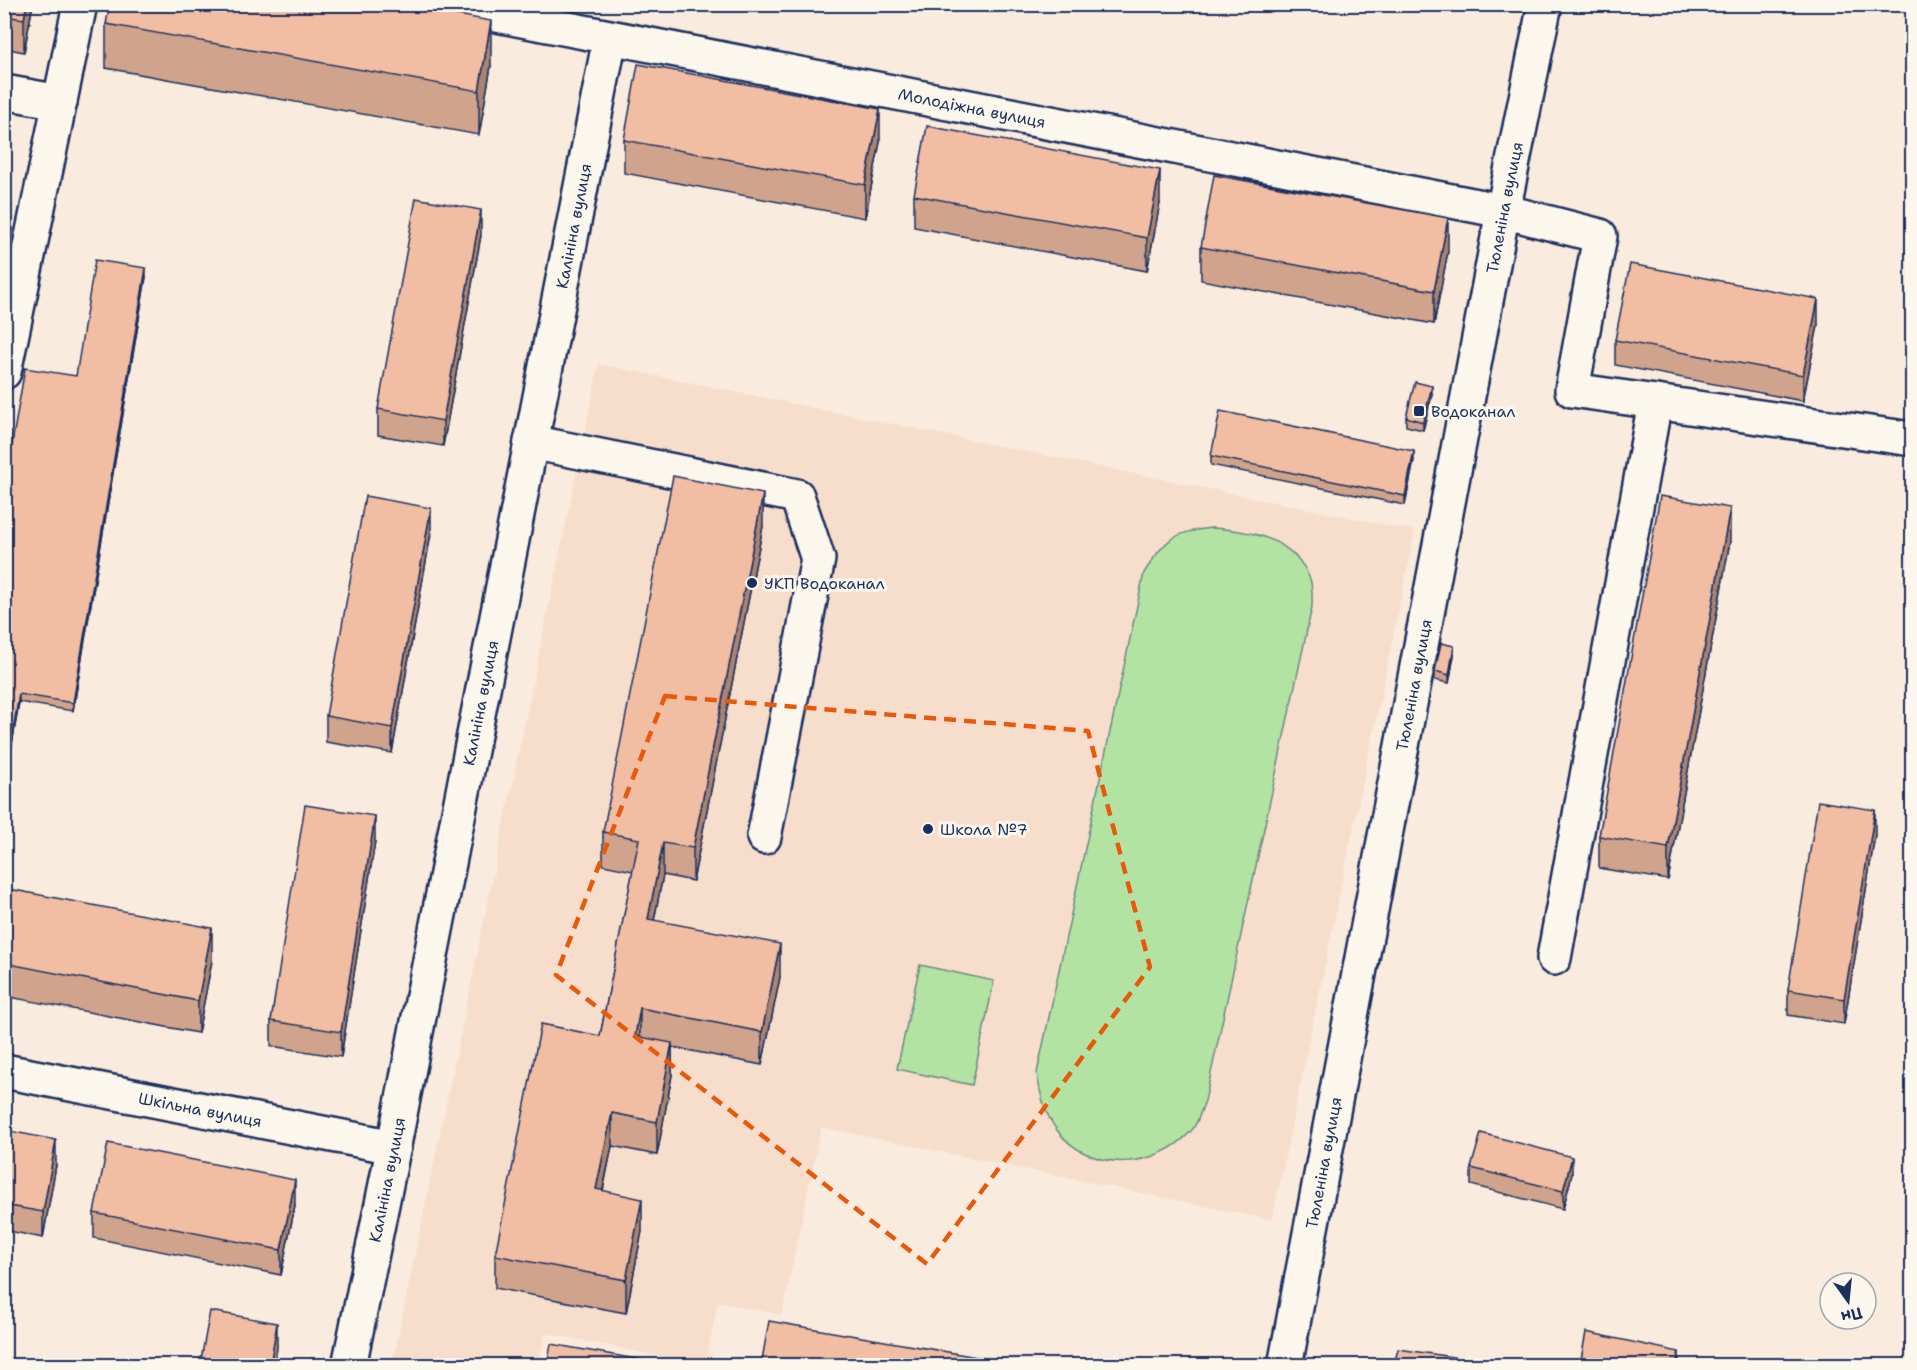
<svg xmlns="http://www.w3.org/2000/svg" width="1917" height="1370" font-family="'Shantell Sans',sans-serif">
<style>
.built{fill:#f7ddcc}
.pitch{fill:#b3e3a3;stroke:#678980;stroke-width:1.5}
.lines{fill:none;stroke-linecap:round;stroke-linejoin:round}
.minor-casing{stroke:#1b2f5e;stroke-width:38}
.minor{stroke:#fbf7ec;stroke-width:33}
.wall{fill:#cfa38c;stroke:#1b2f5e;stroke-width:1.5}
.shaded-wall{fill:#a98472;stroke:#1b2f5e;stroke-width:1.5}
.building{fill:#f1bda3;stroke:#1b2f5e;stroke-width:1.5}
.marked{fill:none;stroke:#e8590c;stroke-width:4.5;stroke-dasharray:12 8;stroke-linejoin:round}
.poi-dot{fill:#1b2f5e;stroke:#fbf7ec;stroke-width:2}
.labels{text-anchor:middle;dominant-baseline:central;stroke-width:6;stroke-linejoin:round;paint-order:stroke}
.street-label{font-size:16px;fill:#1b2f5e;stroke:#fbf7ec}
.poi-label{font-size:16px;fill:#1b2f5e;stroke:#fbf7ec;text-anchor:start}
</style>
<rect width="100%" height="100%" fill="#f9ebdd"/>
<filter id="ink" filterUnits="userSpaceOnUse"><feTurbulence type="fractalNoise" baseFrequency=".0167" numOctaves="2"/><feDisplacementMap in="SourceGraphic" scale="12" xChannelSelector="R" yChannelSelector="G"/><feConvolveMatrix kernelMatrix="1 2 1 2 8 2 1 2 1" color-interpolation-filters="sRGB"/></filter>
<g filter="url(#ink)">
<path class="built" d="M599 364 1415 531 1272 1220 821 1127 782 1315 718 1302 705 1365 545 1333 538 1365 392 1366Z"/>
<path class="pitch" d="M1211 528C1249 530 1294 538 1310 579 1313 587 1312 599 1312 607L1205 1101C1201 1110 1198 1123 1192 1130 1157 1170 1089 1174 1056 1129 1044 1112 1040 1093 1037 1073L1144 573C1166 539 1171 533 1211 528Z
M920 965 994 981 972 1085 897 1069Z"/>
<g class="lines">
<defs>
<g id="minor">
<path id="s1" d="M440 4 1503 211 1600 236 1572 390 1912 439"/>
<path d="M4 92 60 102"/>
<path d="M4 372 80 4"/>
<path d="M531 442 797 496 818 559 764 837"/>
<path d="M1554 958 1655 402"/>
<path id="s2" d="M4 1071 394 1147"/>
<path id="s3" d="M349 1366 394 1145 610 38"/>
<path id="s4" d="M1285 1366 1503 211 1545 4"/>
</g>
</defs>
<use href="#minor" class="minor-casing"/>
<use href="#minor" class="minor"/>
</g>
<path class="wall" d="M4 4H33L24 52 4 48Z
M106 24 491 66 479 135 106 68Z
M624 140 880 142 865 218 624 173Z
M914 195 1160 203 1147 271 914 227Z
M481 235 443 446 378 435V409Z
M1201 247 1448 251 1434 324 1201 280Z
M146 277 73 711 19 702 8 769 4 768V490L76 376Z
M1818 325 1803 401 1615 365V340Z
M1432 395 1423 430 1406 426V417Z
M1211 456 1414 460 1405 505 1211 465Z
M763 526 693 881 663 875 654 920 780 977 762 1065 672 1047V1075L657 1155 612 1146 603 1191 642 1231 626 1313 495 1288V1255L600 1036 633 871 603 865V832Z
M431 533 392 753 326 742V716Z
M1730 541 1668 880 1599 868V836Z
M1454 655 1449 683 1435 680V671Z
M1912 772V836L1907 835V802Z
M1875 835 1844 1024 1788 1015V990Z
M375 841 341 1057 271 1046V1021Z
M4 888 212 961 198 1033 4 996Z
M1912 938V972H1910V955Z
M4 1130 56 1165 43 1238 4 1230Z
M1471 1168 1572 1174 1563 1209 1471 1185Z
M295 1205 281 1275 94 1238V1213Z"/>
<path class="shaded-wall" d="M27 4H33L24 52V19Z
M491 21V66L479 135V91Z
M880 109V142L865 218V185Z
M1160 170V203L1147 271V238Z
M481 210V235L443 446V421Z
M1448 218V251L1434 324V291Z
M146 268V277L73 711V703Z
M1818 299V325L1803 401V375Z
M1432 386V395L1423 430V422Z
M1414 451V460L1405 505V496Z
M763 494V526L693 881V848Z
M431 508V533L392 753V728Z
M1730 508V541L1668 880V848Z
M1454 646V655L1449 683V675Z
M19 694V702L8 769V760Z
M1875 810V835L1844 1024V999Z
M375 816V841L341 1057V1032Z
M663 843V875L648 951V919Z
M212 928V961L198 1033V1001Z
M780 944V977L762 1065V1032Z
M640 1008V1041L635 1036Z
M672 1043V1075L657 1155V1122Z
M612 1113V1146L596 1222V1189Z
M56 1140V1165L43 1238V1212Z
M1572 1157V1174L1563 1209V1191Z
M295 1180V1205L281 1275V1250Z
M642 1199V1231L626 1313V1280Z
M277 1323V1349L274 1365H270Z
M1679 1352V1365H1676Z"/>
<path class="building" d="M4 4H27L24 19 4 16Z
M110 4H398L491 21 479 91 106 24Z
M638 64 880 109 865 185 624 140Z
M927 126 1160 170 1147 238 914 195Z
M1214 175 1448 218 1434 291 1201 247Z
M416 198 481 210 443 421 378 409Z
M95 260 146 268 73 703 19 694 8 760 4 759V490L25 368 76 376Z
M1630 264 1818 299 1803 375 1615 340Z
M1415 382 1432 386 1423 422 1406 417Z
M1220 411 1414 451 1405 496 1211 456Z
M673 476 763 494 693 848 663 843 648 919 780 944 762 1032 640 1008 635 1036 672 1043 657 1122 612 1113 596 1189 642 1199 626 1280 495 1255 541 1024 600 1036 639 839 603 832Z
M365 496 431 508 392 728 326 716Z
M1660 496 1730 508 1668 848 1599 836Z
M1441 643 1454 646 1449 675 1435 671Z
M1912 772V804L1907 802Z
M1818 801 1875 810 1844 999 1788 990Z
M305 805 375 816 341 1032 271 1021Z
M4 888 212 928 198 1001 4 963Z
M1912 938V955H1910Z
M4 1130 56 1140 43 1212 4 1205Z
M1481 1133 1572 1157 1563 1191 1471 1168Z
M108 1143 295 1180 281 1250 94 1213Z
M210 1311 277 1323 270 1365H200Z
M769 1321 1023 1365H761Z
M1586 1332 1679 1352 1676 1365H1580Z
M551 1344 670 1365H547Z
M1398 1349 1508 1365H1394Z"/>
</g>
<path class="marked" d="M665 696 1088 731 1150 967 927 1264 556 975Z"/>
<g class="poi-dot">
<rect x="1413" y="405" width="12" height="12" rx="3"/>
<circle cx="752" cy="583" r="6"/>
<circle cx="928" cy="829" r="6"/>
</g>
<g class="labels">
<g class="street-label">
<text stroke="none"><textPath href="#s1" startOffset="542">Молодіжна вулиця</textPath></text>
<text stroke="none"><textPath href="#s4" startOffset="1179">Тюленіна вулиця</textPath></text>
<text stroke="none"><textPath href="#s3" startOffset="1162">Калініна вулиця</textPath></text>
<text stroke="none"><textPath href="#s4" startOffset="693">Тюленіна вулиця</textPath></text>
<text stroke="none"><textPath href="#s3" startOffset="676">Калініна вулиця</textPath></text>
<text stroke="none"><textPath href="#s2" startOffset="200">Шкільна вулиця</textPath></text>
<text stroke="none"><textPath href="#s4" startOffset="207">Тюленіна вулиця</textPath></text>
<text stroke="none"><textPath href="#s3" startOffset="190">Калініна вулиця</textPath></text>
</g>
<g class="poi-label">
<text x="1431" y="411">Водоканал</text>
<text x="764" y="583">УКП Водоканал</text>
<text x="940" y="829">Школа №7</text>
</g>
</g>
<rect width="1917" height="1370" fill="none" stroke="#fbf7ec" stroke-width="24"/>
<rect x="12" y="12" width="1893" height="1346" fill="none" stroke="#1b2f5e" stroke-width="2" filter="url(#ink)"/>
<g transform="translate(1848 1301) rotate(165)"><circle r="28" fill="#fbf7ec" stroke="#a1a7b3" stroke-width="1.5"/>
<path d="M0-4.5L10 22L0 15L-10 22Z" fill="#1b2f5e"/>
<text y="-9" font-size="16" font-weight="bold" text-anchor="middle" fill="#1b2f5e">Пн</text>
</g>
</svg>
